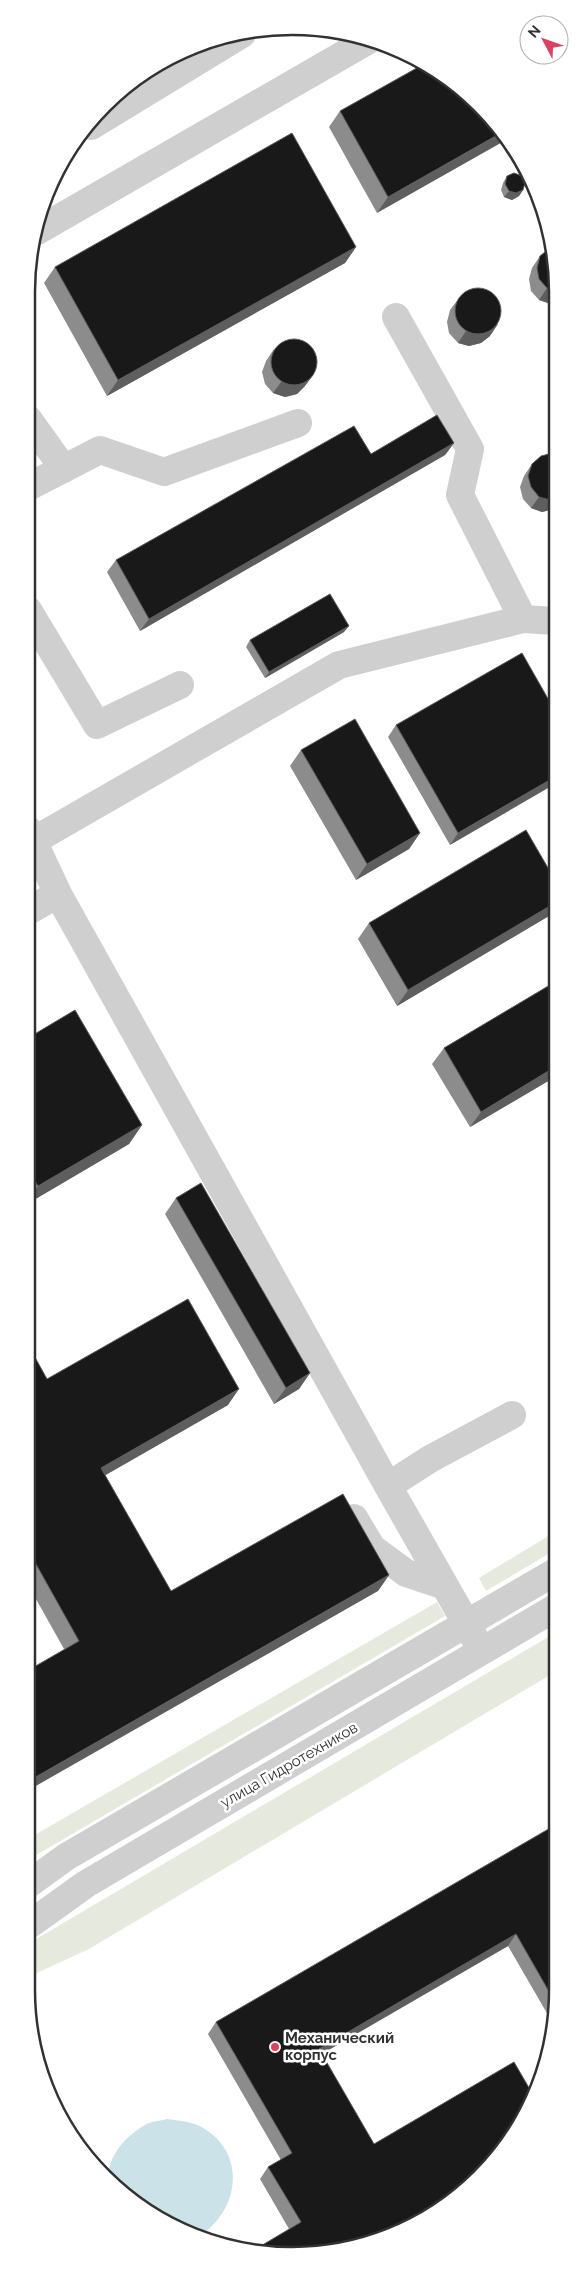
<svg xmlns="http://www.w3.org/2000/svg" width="584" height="2282" font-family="Raleway,sans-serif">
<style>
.green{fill:#e6eade}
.water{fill:#cce2e9}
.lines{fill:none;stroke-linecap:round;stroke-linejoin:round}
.minor{stroke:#cfcfcf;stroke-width:28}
.wall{fill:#8c8c8c}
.shaded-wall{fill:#5e5e5e}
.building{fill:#191919;stroke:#5e5e5e}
.poi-dot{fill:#db425f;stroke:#fff;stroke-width:2}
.labels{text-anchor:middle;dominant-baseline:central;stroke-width:5;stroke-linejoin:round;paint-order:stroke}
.street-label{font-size:15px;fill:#323232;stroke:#fff}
.poi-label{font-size:15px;font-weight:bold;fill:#323232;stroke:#fff;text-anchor:start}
.rim{fill:none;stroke:#323232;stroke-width:2.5}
</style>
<rect width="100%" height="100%" fill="#fff"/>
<path class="green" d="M555 1532V1550L486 1591 479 1578Z
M437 1602 445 1616 26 1861V1840Z
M555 1633V1672L89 1949 26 1978V1945Z"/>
<path class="water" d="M167 2119C182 2121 196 2122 208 2131 247 2159 237 2211 201 2235L174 2228 109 2178C107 2156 127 2135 145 2125 151 2121 160 2121 167 2119Z"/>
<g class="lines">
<path class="minor" d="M91 126 242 34
M37 231 367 41
M396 317 470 449 460 495 523 619
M28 419 64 469
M28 487 100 450 164 472 298 423
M28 610 97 725 180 685
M28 830 58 894 388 1486 482 1651
M33 841 339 665 523 619 555 621
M28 911 58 894
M388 1486 430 1459 512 1415
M354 1518 372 1548 406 1573 445 1586
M26 1886 66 1857 555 1572
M26 1927 86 1884 555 1608"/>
</g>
<path class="wall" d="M480 104 377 213 329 127 340 111Z
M507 176 523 190 519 196 512 200 504 197 501 190 503 183Z
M356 247 345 263 107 396 44 283 55 267Z
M540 256 556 258V303L551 304 539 300 531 291 529 279 532 268Z
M459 298 490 336 481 343 469 346 458 343 449 333 447 322 450 310Z
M274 349 305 386 297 394 285 397 273 393 265 384 262 372 266 361Z
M454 443 445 455 140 631 107 572 116 560 371 454Z
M532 464 554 509 542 512 531 508 523 499 520 487 524 476Z
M344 632 265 678 246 647 250 640Z
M555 711 450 845 388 737 396 725Z
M301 750 420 833 409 849 356 880 290 766Z
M555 880V911L554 913 397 1006 358 939 369 923Z
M555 982V1077L470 1127 432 1064 444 1048Z
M28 1038 142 1125 129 1144 27 1204Z
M176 1198 310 1373 299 1389 274 1404 165 1214Z
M27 1343 47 1379 228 1405 105 1475 171 1591 389 1575 378 1591 64 1649 27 1583Z
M555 1834V2027L508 1946 322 2054 374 2144 532 2093 289 2229 260 2179 268 2167 281 2160 208 2034 216 2022Z"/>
<path class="shaded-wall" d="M501 133 506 140 377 213 388 197Z
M523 190 519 196 512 200 504 197 509 191Z
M356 247 345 263 107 396 118 380Z
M547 288 556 291V303L551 304 539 300Z
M498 324 490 336 481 343 469 346 458 343 466 331Z
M314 374 305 386 297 394 285 397 273 393 281 382Z
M454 443 445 455 140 631 149 619Z
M539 497 556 499V508L554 509 542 512 531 508Z
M349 626 344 632 265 678 269 672Z
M555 777V784L450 845 458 833Z
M420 833 409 849 356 880 367 864Z
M555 903V911L554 913 397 1006 408 990Z
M555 1067V1077L470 1127 481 1112Z
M142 1125 129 1144 27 1204V1202L38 1186Z
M310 1373 299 1389 274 1404 286 1388Z
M239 1389 228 1405 90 1484 101 1468Z
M389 1575 378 1591 27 1791V1782Z
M516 1934 508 1946 311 2060 319 2049Z"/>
<path class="building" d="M424 64 480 104 501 133 388 197 340 111Z
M292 133 356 247 118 380 55 267Z
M514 173 522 176 525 183 523 190 516 193 509 191 505 184 507 176Z
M550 248H552L556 258V291L547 288 539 279 537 268 540 256Z
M455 311a23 23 0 1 1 46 0a23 23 0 1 1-46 0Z
M271 362a23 23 0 1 1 46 0a23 23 0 1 1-46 0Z
M437 415 454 443 149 619 116 560 354 426 371 454Z
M553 453 556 454V499L550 500 539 497 531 487 528 476 532 464 541 456Z
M330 594 349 626 269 672 250 640Z
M522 653 555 711V777L458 833 396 725Z
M355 719 420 833 367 864 301 750Z
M526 830 555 880V903L408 990 369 923Z
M555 982V1067L481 1112 444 1048Z
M75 1010 142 1125 38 1186 27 1168 28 1038Z
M201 1183 310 1373 286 1388 176 1198Z
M188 1299 239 1389 101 1468 171 1591 343 1494 389 1575 27 1782V1671L79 1641 27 1548V1343L47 1379Z
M552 1827 555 1834V2002L516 1934 319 2049 374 2144 514 2062 532 2093 522 2123 454 2201 377 2242 274 2255 254 2250 301 2222 268 2167 292 2153 216 2022Z"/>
<circle class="poi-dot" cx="275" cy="2047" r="5"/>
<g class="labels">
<g class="street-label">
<text transform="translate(289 1765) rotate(-30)">улица Гидротехников</text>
</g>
<g class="poi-label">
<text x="285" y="2038">Механический<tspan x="285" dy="17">корпус</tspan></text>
</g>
</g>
<path d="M0 0H584V2282H0ZM292 35H292A257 257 0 0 1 549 292V1990A257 257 0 0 1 292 2247H292A257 257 0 0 1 35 1990V292A257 257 0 0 1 292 35Z" fill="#fff" fill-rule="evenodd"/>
<path class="rim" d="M292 35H292A257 257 0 0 1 549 292V1990A257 257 0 0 1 292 2247H292A257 257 0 0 1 35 1990V292A257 257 0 0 1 292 35Z"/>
<g transform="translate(544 40) rotate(311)"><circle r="24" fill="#ffffff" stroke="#adadad"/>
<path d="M0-4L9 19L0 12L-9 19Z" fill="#db425f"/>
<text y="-8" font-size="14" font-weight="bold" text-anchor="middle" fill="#323232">N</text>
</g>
</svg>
